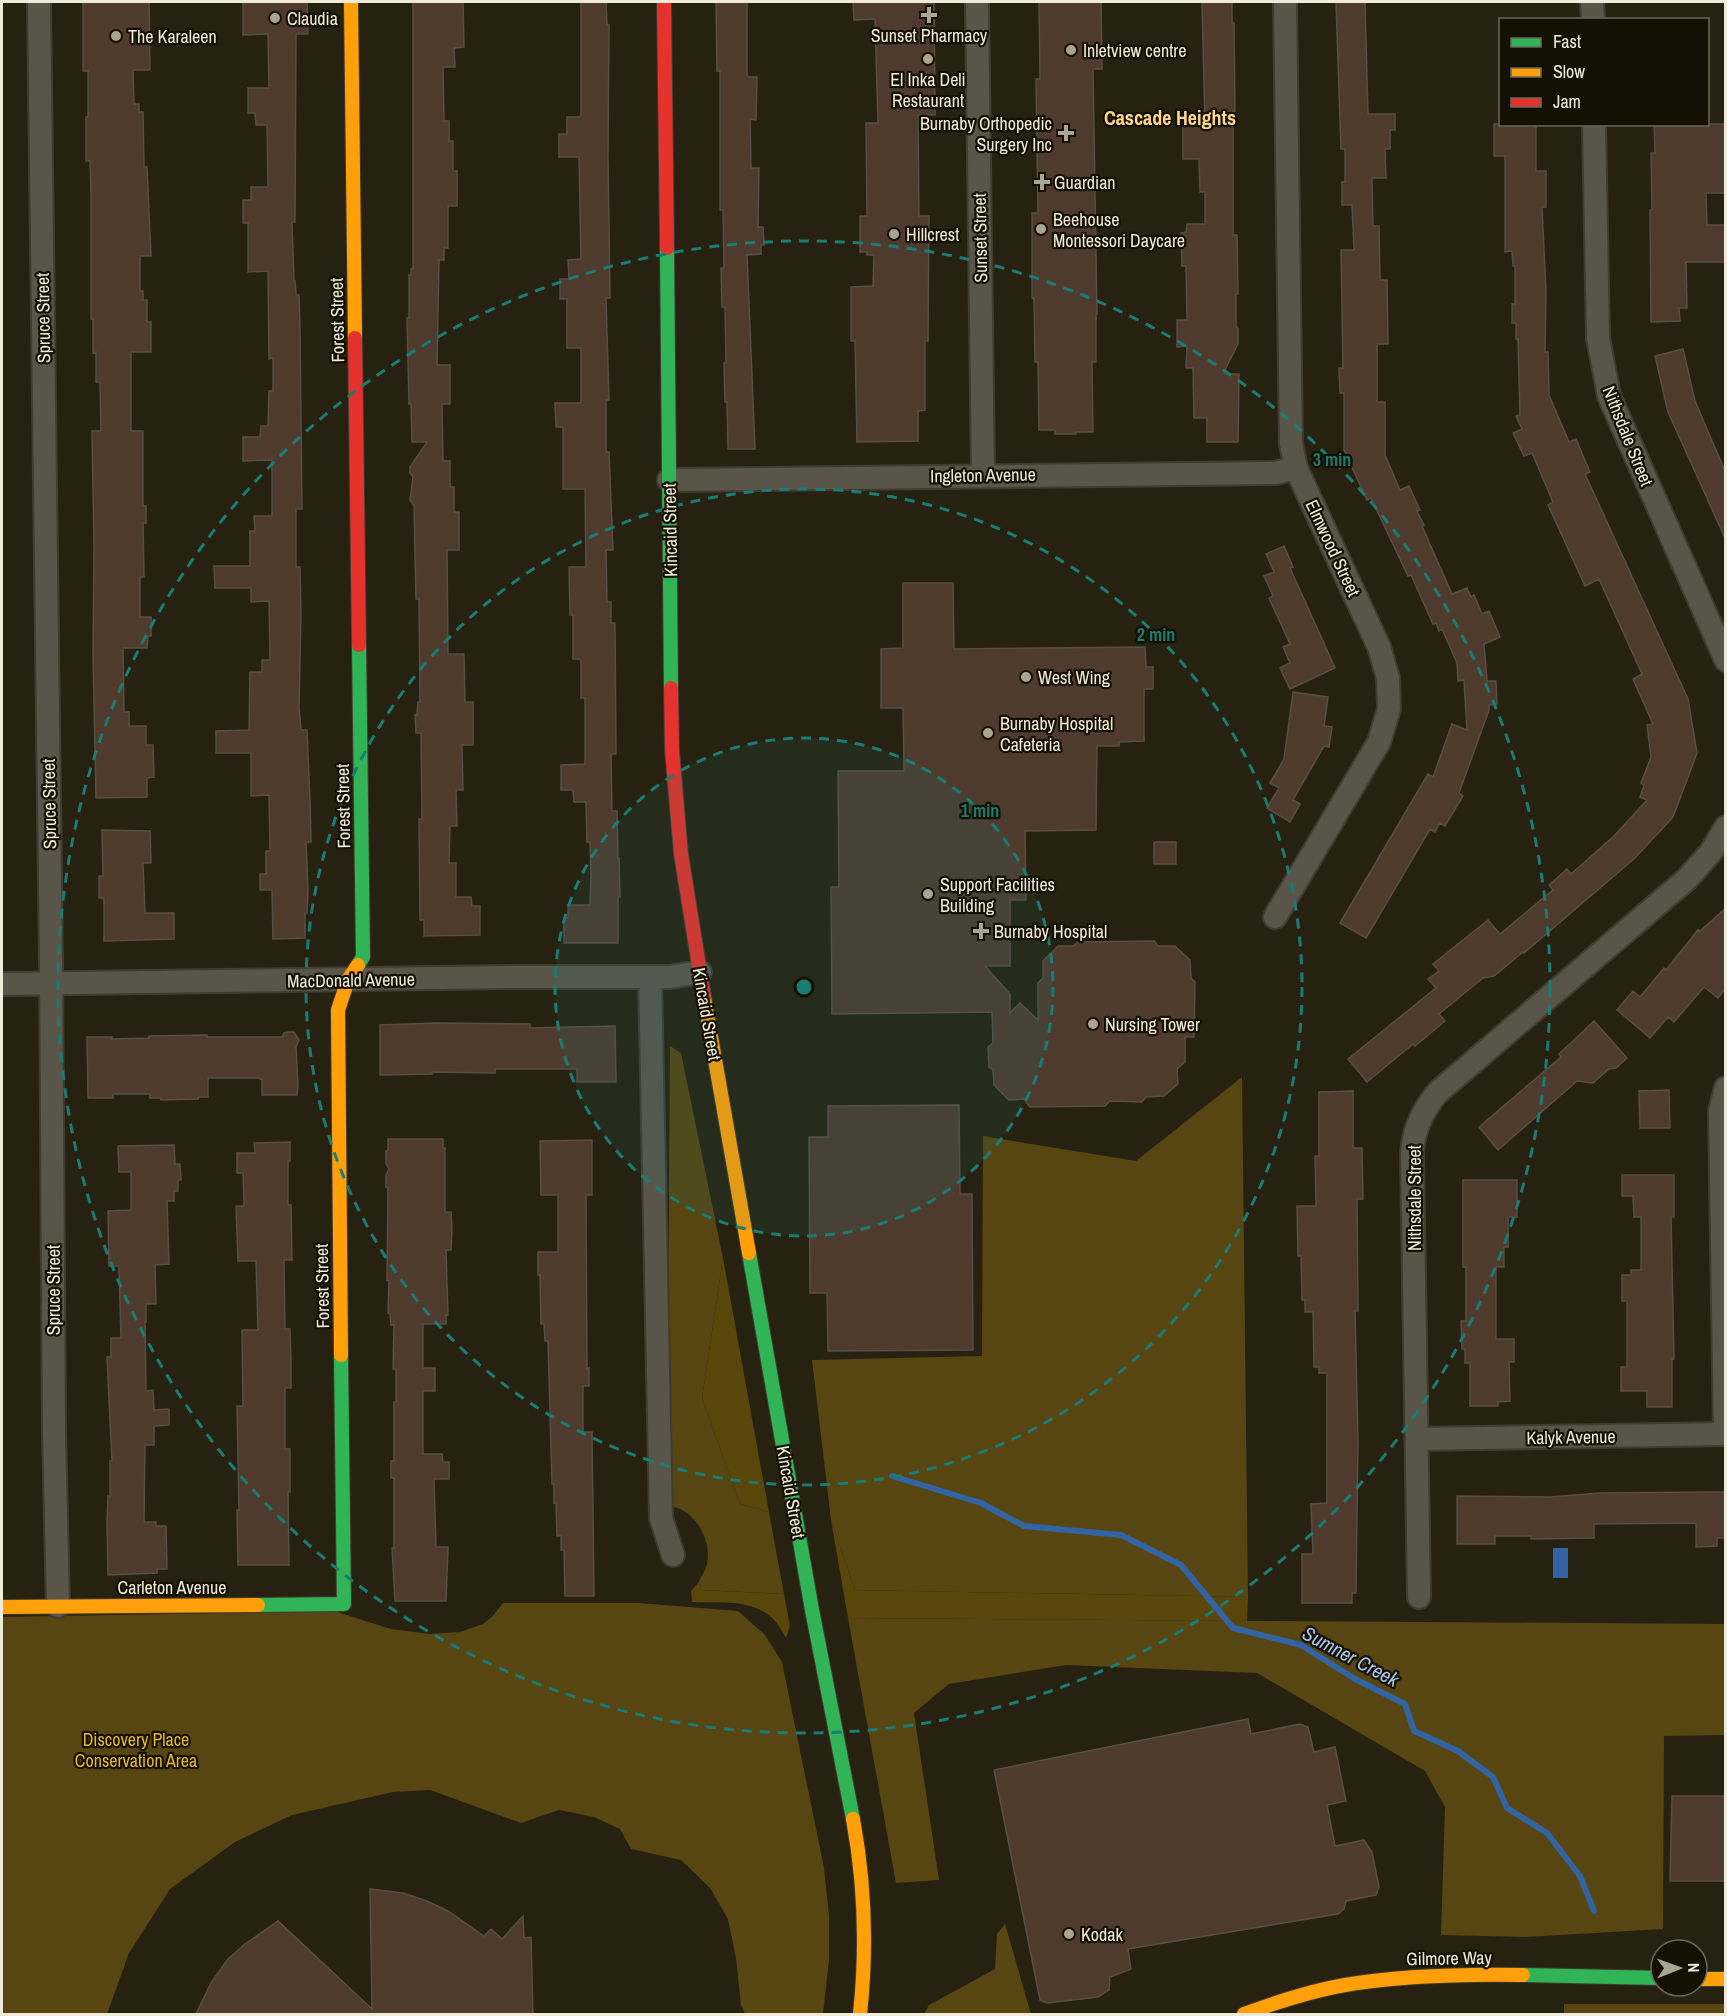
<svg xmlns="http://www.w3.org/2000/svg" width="1727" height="2016" font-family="'Archivo Narrow',sans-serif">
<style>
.green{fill:#59460b}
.forest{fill:#574512}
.water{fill:#3264a4}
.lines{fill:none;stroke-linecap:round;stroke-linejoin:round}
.stream{stroke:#3264a4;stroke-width:6}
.building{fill:#4e3b2d;stroke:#584e45;stroke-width:1.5}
.street-casing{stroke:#413c31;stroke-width:26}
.fast-casing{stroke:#413c31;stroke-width:16}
.slow-casing{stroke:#413c31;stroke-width:16}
.jam-casing{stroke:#413c31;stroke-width:16}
.street{stroke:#5a5549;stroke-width:22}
.fast{stroke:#30b455;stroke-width:14}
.slow{stroke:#ff9f0a;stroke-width:14}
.jam{stroke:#e5322d;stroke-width:14}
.ring{fill:none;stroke:#1a7c73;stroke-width:3;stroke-dasharray:10 8}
.poi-dot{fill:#aaa492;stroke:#151004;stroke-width:2}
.labels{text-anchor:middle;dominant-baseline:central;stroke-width:4.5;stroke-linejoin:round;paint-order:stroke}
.poi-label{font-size:18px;fill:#f0ead8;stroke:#151004;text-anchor:start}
.street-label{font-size:18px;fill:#f0ead8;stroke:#151004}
.park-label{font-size:18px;fill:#e7ba23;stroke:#151004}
.neighbourhood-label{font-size:20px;font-weight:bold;fill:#fdd78e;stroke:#151004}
.water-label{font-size:20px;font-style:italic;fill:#a8c5eb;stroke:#151004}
.centre{fill:#1a7c73;stroke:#151004;stroke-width:3}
.ring-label{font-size:18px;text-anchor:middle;font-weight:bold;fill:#1a7c73;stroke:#151004;stroke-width:4.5;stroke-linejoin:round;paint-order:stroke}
</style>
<rect width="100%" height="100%" fill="#272111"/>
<path class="green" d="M723 1258 769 1512 740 1504 702 1398Z
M831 1520 855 1590 1248 1597 1247 1621 848 1618Z
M699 1582 701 1590 784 1594 790 1626 786 1638C783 1633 780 1627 776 1622 756 1598 720 1603 692 1602L691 1591Z"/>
<path class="forest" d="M670 1046 681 1053 723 1258 702 1398 740 1504 769 1512 784 1594 701 1590 699 1582C701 1576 706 1570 707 1564 712 1539 694 1507 667 1506Z
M1242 1077 1248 1597 855 1590 831 1520 812 1360 982 1356 983 1136 1136 1161Z
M503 1603H639L738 1611 765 1635 782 1662 824 1868 829 1915V1960L823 2014H745L741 2005 736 1958 728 1919 710 1888 681 1860 631 1849 620 1829 594 1817 559 1810 521 1823 430 1790 393 1792 292 1815 235 1842 170 1889 129 1953 107 2014H2V1617L334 1611 391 1629 429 1634 460 1632 483 1624 492 1617Z
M848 1618 1725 1624V1735L1664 1736 1663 1929 1525 1937 1441 1935 1445 1807 1425 1771 1257 1673 1066 1665 949 1684 914 1713 939 1880 896 1883Z
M1005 1924 1031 2014H924L929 2005 995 1969 997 1934Z
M1564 2004H1725V2014H1564Z"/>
<path class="water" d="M1553 1548H1568V1578H1553Z"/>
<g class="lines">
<path class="stream" d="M892 1476 981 1503 1024 1526 1121 1535 1181 1565 1233 1628 1301 1645 1355 1679 1405 1704 1414 1731 1458 1751 1493 1777 1507 1808 1547 1833 1580 1876 1594 1911"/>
</g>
<path class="building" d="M83 2H149L150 70H133L134 104H139V112H143L144 167H147L151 256H140V291H143V300H147V322H151V352H131V431H143V506H146V523H143L144 577H140V617H151V636H148L147 648H123L124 712H129V726H146V745H153L154 777 147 778V797L96 798 93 655 94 546 92 431H101L100 382H96V352L93 353V319H91V193L90 161H86V117H88V71H83Z
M243 2H307L308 34H296L295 222H292L294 281H295L296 295H299L300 329 302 509H296V567H300L301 614 299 708 301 730H307L310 801 311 842H306L308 889 307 913H305V938L273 939 272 890H260V874H266V851H270L269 795 251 796V753H216V731L249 730 250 672H262V660H270L269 601 251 602V588H215L214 566H250V531H255L254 516H272V460L243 461V437H260L261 426H268L269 391H273V358L269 359 268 271 248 272V223H243V200H251V187H268L267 125H256L255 113H248V88H269L268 34 243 35Z
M413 2H463L464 47 454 48 455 67H443L444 121H449V141H453V171H457V206H448V248H444V260H439L437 365H450V404H442L443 461H450V487H454V512H459V550H447L448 654H464L465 702H473V745H462L463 790H456L457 826H450L449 863H456V897H471L472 906H480V935L424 936V920H420L419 819H422L421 733H416L415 715H417L418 702H420L419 599H416L414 505 410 500 413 477 410 473V467L427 442H412L411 404H409L407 318H409V275H411V269H413Z
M581 2H606L607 25H609L608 156 610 298H606L609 400H606V452H609L613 550H606L607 602H611V623H615L616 754H611L612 811H617L618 858H619L620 897H618V943H564V918H568V905H590L591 874 590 842H587L586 802H574L573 790H561V765L585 764V698H581V659H573V615H570L569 567H586L585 489H563V427H556L555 403H581V348H567V299H560V279H569L568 260 581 259 579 157H559V134H567V117H581Z
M716 2H747V77H757L756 120 750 119 751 168H759L758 227H763L764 245H761V254L747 255 755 449H728L727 402H725L724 363H726L725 307H722L721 268H724L723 210H720V71H717Z
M853 2H934L935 115H918L919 216H929L928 341H925V410L918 411V441L857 442 855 341H851V287L873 286 874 255H867V252H860V216H867L866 123H878L875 19 854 20Z
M1039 2H1101L1102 69H1093L1097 314H1096V362H1092L1093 432H1076V434H1055V430H1039L1038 362H1035L1034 299 1032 298V213H1038L1036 79H1040Z
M1202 2H1232V23H1234L1235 111H1233V235H1237L1238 294H1236V326L1238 329V344L1223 374H1239L1238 442H1207V418H1194L1193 368H1186L1187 346 1177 347V320H1187L1186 266H1182L1181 233 1186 232 1187 224H1205V192H1200L1199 159H1183V124L1205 123Z
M1336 2H1365L1368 114H1395V130H1390V149H1385L1386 178H1372L1373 226H1379L1380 280H1387L1388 344H1377V402H1385V455L1400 490 1409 486 1420 510 1417 511 1424 525 1422 526 1452 594 1467 588 1471 597 1474 595 1482 614 1489 611 1500 637 1484 644 1487 681H1496L1497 704 1489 705V710L1459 793 1463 796 1445 826 1440 823 1435 832 1430 829 1366 938 1340 923 1428 774 1433 777 1452 724 1467 730 1464 680 1458 681 1457 663 1442 629 1439 631 1436 623 1433 624 1411 575 1408 576 1371 498 1367 500 1344 450V393H1340L1339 368H1343L1341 250H1354L1352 205H1342V182H1345V149H1341Z
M1494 124H1536V171H1546V207H1542L1546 293 1545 352H1548L1549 395 1569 442 1576 439 1590 472 1585 474 1688 699 1697 753 1673 817 1635 858 1524 953 1523 952 1494 976 1483 978 1439 1014 1445 1021 1415 1046 1413 1044 1367 1082 1348 1059 1436 988 1428 979 1439 971 1433 964 1488 920 1500 934 1553 890 1549 885 1567 869 1571 874 1614 836 1647 800 1640 797 1644 785 1641 783 1651 757 1647 725 1653 724 1633 679 1642 674 1599 579 1585 586 1548 505 1553 502 1532 453 1524 456 1513 433 1522 429 1516 416 1520 415 1518 339H1516V323H1512V304H1515V266H1513L1512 251 1505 252V156H1494Z
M1654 124H1725V193H1706L1707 225H1725V262H1686L1687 308H1679L1680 321 1651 322 1650 210H1652L1651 153H1655Z
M1683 349 1695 401 1725 471V538L1668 412 1655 356Z
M1284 546 1293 567 1290 568 1335 668 1290 689 1280 668 1290 663 1283 647 1290 644 1269 598 1273 596 1264 576 1274 572 1266 554Z
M903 583H953L954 649 1145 647 1146 667H1153V689H1144V741L1119 742V746H1097L1096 830 1025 831 1026 900H1010V966H985L1010 994V1013L1020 1003 1038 1020V983L1043 978V961L1058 946H1073L1078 942 1154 941 1158 946H1175L1190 960 1191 978 1195 982 1194 1037H1185V1062L1177 1069 1178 1084 1164 1096 1146 1097 1142 1102 1110 1101 1105 1106 1030 1107 1024 1099 1009 1100 994 1085 993 1070 989 1067 988 1047 993 1043 992 1012 832 1014 831 887H839L838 771H904L903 708H881V649L903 648Z
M1293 692 1328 697 1324 726 1332 727 1329 747 1324 746 1293 800 1300 804 1290 822 1267 808 1279 788 1270 783 1284 759Z
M102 830 150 831 151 863H143L145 913H174V939L104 941V898H99V876H103Z
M1154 842H1176V864H1154Z
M1725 909V989L1718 998 1704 987 1674 1022 1668 1017 1650 1038 1617 1010 1633 991 1640 997 1664 968 1666 970 1698 930 1700 931Z
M1594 1021 1627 1058 1616 1068 1609 1069 1593 1083 1577 1081 1498 1150 1479 1127 1561 1057 1559 1054Z
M436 1023 530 1024V1028L615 1026 616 1082H577V1069H495V1073L432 1072V1074L380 1075V1025Z
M289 1032H294L299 1040 296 1047 298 1086 297 1095H262V1080L258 1078H208V1097H199L198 1099 161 1100 160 1098H150V1094H113V1098H88L87 1037H112V1039L149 1038V1036L207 1035V1037H282L284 1033Z
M1669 1090 1670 1128H1640L1639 1091Z
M1353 1091V1148H1362L1363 1199H1357L1358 1311H1355L1358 1440 1356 1593H1352V1603H1302V1554H1313L1311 1504 1327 1503V1373H1319V1367H1314L1313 1312H1305V1300H1302L1301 1256H1298L1297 1206H1316L1315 1156H1319V1092Z
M959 1105 960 1194H972L973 1350 828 1351 827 1293H810L809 1137H828V1106Z
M388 1139H443V1148H445V1212H451L452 1229 451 1250H446L448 1315H446V1324H423V1368H435V1391H423V1454H442L443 1462H449V1479H434L436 1547H448L446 1601H395L392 1548H394V1478H391V1461H394V1402H396V1369H393L394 1325H391L390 1314 388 1313 389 1281 387 1280 388 1188 386 1187V1175L389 1169 386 1163V1151L388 1150Z
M592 1140V1195H586L587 1369 589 1368V1386H583V1432H592L594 1596H565L564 1550H561V1536H557L556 1503H554V1484H552L548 1341H545L544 1324H541L540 1275H538V1252H558V1195H541L540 1141Z
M290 1142V1161H288V1205H291L292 1260H284L285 1329H290L291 1358V1388H285V1449H290V1492H288L289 1565H238L237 1510H239L237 1406H243L242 1330H258L256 1261H238L236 1206H244L243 1173H237V1153H255L254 1143Z
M174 1145 175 1164H180L181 1180H178V1191H174V1201H167L169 1264 155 1265 156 1304H146V1322H145L146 1391 153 1390 154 1410 169 1409V1425L154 1426V1445H145L144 1522H156V1526H166L167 1569H157V1573L108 1575 107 1523 108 1496H110V1461H112L107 1357H111V1338H121L119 1266H109L108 1211 131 1210V1172H119L118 1146Z
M1622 1175H1674V1217H1671L1674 1359H1672V1407H1647V1391H1621V1367H1627V1301H1622V1275H1631V1270H1641V1217H1634L1633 1196H1622Z
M1463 1180H1517V1217H1508V1247H1504V1267H1496V1339H1514V1362H1509L1510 1401 1498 1402V1406H1470V1363H1465V1349H1462L1461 1321H1466V1267H1463Z
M1707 1492H1725V1538H1717V1546L1696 1547V1523L1594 1524V1538L1531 1539V1536H1495V1544H1457V1496L1550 1497 1600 1493Z
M1248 1719 1251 1734 1300 1724 1308 1727 1314 1752 1335 1747 1346 1801 1327 1805 1335 1846 1364 1840 1372 1852 1379 1887 1376 1895 1346 1901 1344 1909 1338 1914 1128 1949 1131 1969 1110 1977 1109 1990 1098 1997 1047 2003 1040 2000 994 1770Z
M1672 1796H1725V1881H1670Z
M370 1889 403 1893 427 1901 448 1911 484 1936 491 1929 502 1939 523 1916 524 1938 531 1937 533 2014H196L211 1983 228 1959 245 1944 278 1921 372 2009Z"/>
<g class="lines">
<defs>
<path id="street" d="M39 2 51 963 54 1433 58 1606
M977 2 983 475
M1592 2 1593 20
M1594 124 1598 338 1609 396 1726 660
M669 480 1275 473 1296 468
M1275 917 1379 742 1389 709 1388 678 1379 647 1307 492 1296 468 1291 444 1285 2
M650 977 661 1518 673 1555
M2 984 515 977H670L700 972
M1725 1434 1720 1111 1726 1088
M1417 1439 1726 1434
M1419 1597 1412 1154C1413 1130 1422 1111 1438 1092L1687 879 1711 852 1726 827"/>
<path id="fast" d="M667 248 671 688
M358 965 363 957 359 645
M749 1253 812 1610 853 1819
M258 1605 344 1604 341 1355
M1523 1975 1661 1978"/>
<path id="slow" d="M351 2 355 338
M704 997 749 1253
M341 1355 338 1010 348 980 358 965
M2 1607 258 1605
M853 1819C865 1884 867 1949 860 2014
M1697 1979H1726
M1244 2014C1277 2002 1310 1991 1345 1985 1404 1975 1464 1974 1523 1975"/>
<path id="jam" d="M664 2 667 248
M355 338 359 645
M671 688 672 750 681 854 704 997"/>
</defs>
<use href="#street" class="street-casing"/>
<use href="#fast" class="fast-casing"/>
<use href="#slow" class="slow-casing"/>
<use href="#jam" class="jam-casing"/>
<use href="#street" class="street"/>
<use href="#fast" class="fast"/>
<use href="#slow" class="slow"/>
<use href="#jam" class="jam"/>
</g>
<circle cx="804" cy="987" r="249" fill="#1a7c73" fill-opacity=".12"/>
<g class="ring">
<circle cx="804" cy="987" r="249"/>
<circle cx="804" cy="987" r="498"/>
<circle cx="804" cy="987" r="746"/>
</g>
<g class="poi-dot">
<path d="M926 6h6v6h6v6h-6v6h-6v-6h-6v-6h6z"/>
<circle cx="275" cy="18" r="6"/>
<circle cx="116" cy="36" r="6"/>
<circle cx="1071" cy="50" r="6"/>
<circle cx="928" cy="59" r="6"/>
<path d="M1063 124h6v6h6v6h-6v6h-6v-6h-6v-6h6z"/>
<path d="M1039 173h6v6h6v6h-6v6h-6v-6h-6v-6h6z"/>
<circle cx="1041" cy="229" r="6"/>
<circle cx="894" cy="234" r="6"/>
<circle cx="1026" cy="677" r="6"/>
<circle cx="988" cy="733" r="6"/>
<circle cx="928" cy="894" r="6"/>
<path d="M978 922h6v6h6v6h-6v6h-6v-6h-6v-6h6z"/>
<circle cx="1093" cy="1024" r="6"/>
<circle cx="1069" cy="1934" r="6"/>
</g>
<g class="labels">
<g class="poi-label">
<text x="287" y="18">Claudia</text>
<text x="929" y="35" text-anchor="middle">Sunset Pharmacy</text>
<text x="128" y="36">The Karaleen</text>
<text x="1083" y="50">Inletview centre</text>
<text x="928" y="79" text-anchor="middle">El Inka Deli<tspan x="928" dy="21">Restaurant</tspan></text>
<text x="1052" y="123" text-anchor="end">Burnaby Orthopedic<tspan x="1052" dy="21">Surgery Inc</tspan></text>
<text x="1054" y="182">Guardian</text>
<text x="1053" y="219">Beehouse<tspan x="1053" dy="21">Montessori Daycare</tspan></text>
<text x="906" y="234">Hillcrest</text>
<text x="1038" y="677">West Wing</text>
<text x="1000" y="723">Burnaby Hospital<tspan x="1000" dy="21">Cafeteria</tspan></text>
<text x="940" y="884">Support Facilities<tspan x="940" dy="21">Building</tspan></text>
<text x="994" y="931">Burnaby Hospital</text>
<text x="1105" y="1024">Nursing Tower</text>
<text x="1081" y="1934">Kodak</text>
</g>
<g class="street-label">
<text transform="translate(980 238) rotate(-91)">Sunset Street</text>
<text transform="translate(43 318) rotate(-91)">Spruce Street</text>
<text transform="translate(337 320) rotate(-91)">Forest Street</text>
<text transform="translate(1628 436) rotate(68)">Nithsdale Street</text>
<text transform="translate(983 475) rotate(-1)">Ingleton Avenue</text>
<text transform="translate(670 530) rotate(-91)">Kincaid Street</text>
<text transform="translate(1333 548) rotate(65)">Elmwood Street</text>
<text transform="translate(49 804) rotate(-91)">Spruce Street</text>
<text transform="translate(343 806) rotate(-91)">Forest Street</text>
<text transform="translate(351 980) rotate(-1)">MacDonald Avenue</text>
<text transform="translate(707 1014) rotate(80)">Kincaid Street</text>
<text transform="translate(1414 1198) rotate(-90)">Nithsdale Street</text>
<text transform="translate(322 1286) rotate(-91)">Forest Street</text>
<text transform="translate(53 1290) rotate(-90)">Spruce Street</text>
<text transform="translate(1571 1437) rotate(-1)">Kalyk Avenue</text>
<text transform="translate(791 1492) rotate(80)">Kincaid Street</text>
<text x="172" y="1587">Carleton Avenue</text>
<text transform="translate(1449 1958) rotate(-1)">Gilmore Way</text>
</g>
<g class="park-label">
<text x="136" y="1739">Discovery Place<tspan x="136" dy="21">Conservation Area</tspan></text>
</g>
<g class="neighbourhood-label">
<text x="1170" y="117">Cascade Heights</text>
</g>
<g class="water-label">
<text transform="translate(1351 1656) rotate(28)">Sumner Creek</text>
</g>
</g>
<circle cx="804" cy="987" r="9" class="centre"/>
<g class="ring-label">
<text x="1332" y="466">3 min</text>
<text x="1156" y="641">2 min</text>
<text x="980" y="817">1 min</text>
</g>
<rect width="1727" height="2016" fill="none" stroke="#f0ead8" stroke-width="6"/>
<rect x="1499" y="18" width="210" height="108" fill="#151004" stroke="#6d6759" stroke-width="1.5"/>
<rect x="1511" y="38" width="30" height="9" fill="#30b455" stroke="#6d6759" stroke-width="1.5"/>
<text x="1553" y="48" font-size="18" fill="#f0ead8">Fast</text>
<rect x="1511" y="68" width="30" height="9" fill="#ff9f0a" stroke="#6d6759" stroke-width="1.5"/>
<text x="1553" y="78" font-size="18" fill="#f0ead8">Slow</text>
<rect x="1511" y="98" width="30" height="9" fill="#e5322d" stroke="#6d6759" stroke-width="1.5"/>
<text x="1553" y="108" font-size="18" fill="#f0ead8">Jam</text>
<g transform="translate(1679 1968) rotate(89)"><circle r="28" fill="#151004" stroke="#6d6759" stroke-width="1.5"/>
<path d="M0-4.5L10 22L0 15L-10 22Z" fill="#aaa492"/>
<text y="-9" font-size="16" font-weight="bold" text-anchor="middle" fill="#f0ead8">N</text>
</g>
</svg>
